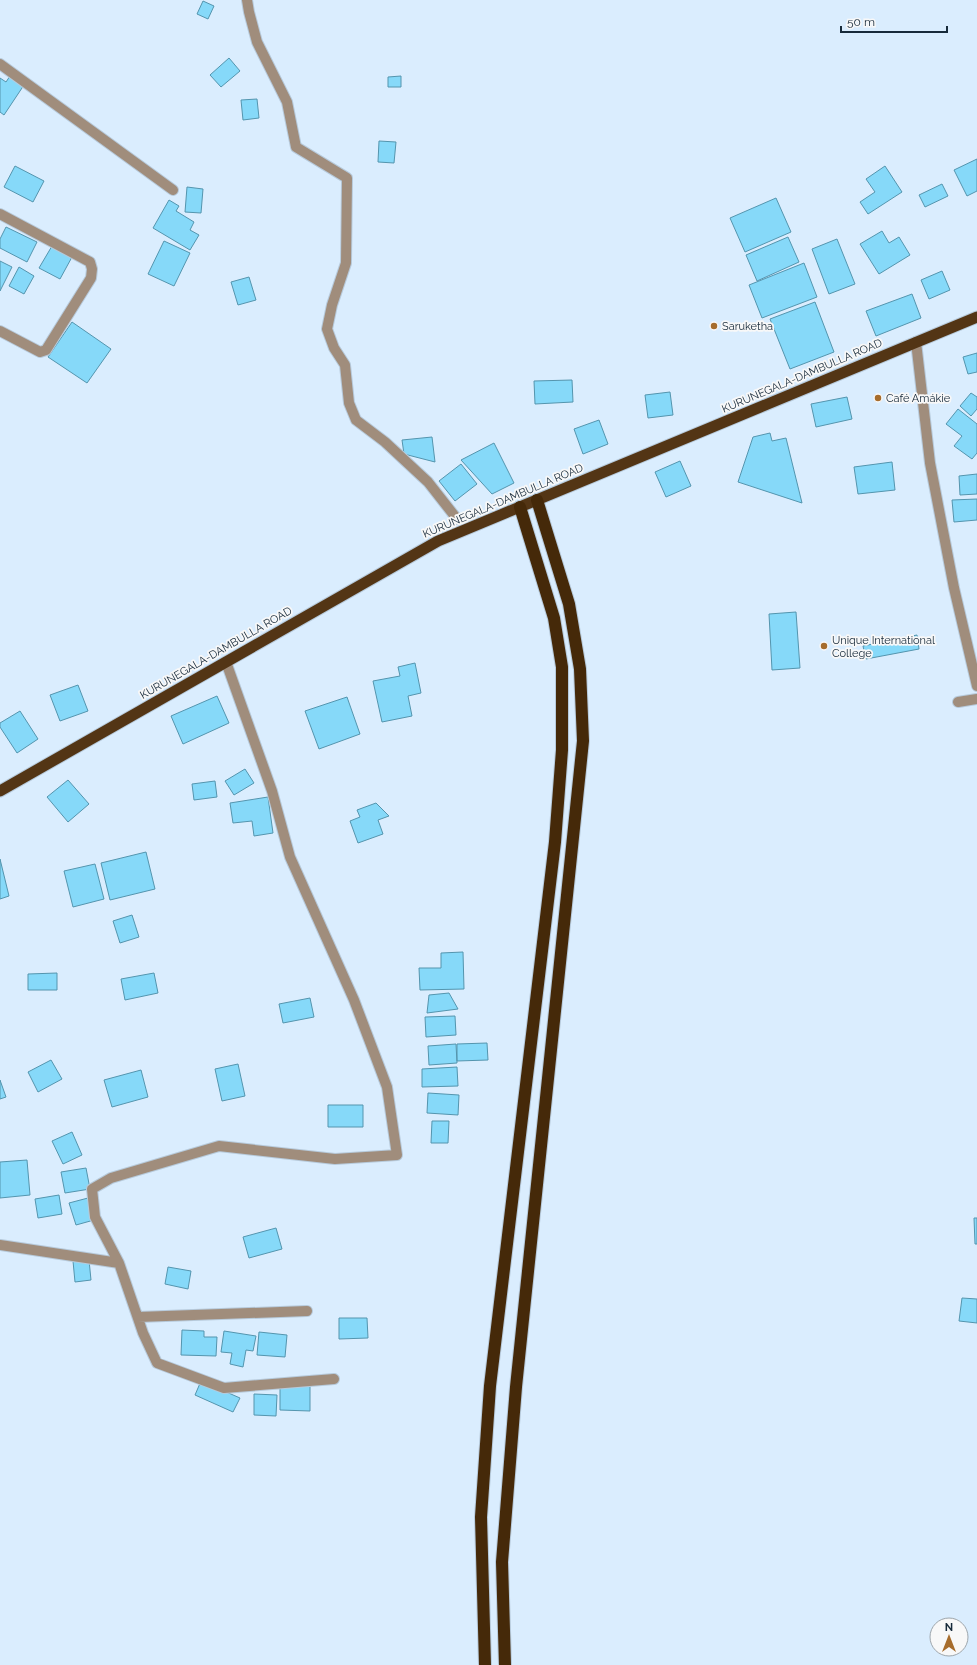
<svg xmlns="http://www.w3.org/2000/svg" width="977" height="1665" font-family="Raleway,sans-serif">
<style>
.building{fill:#86d9f9;stroke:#5495ae}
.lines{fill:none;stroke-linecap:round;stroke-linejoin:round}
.minor-casing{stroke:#b7cadb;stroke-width:12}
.trunk-casing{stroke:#b7cadb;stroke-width:13}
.motorway-casing{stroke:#b7cadb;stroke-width:14}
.minor{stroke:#a08d7c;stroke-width:10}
.trunk{stroke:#533515;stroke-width:11}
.motorway{stroke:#452909;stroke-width:12}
.poi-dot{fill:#a66c2c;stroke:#f8f8f8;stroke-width:1.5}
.labels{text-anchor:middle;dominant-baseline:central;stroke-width:3.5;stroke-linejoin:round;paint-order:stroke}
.poi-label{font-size:11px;fill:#172a3a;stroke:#f8f8f8;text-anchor:start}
.street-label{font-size:11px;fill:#172a3a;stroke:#f8f8f8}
</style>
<rect width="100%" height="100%" fill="#daedfe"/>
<path class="building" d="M203 1 214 6 208 19 197 14Z
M229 58 240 71 221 87 210 75Z
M10 76 24 85 4 115 0 112V78L6 82Z
M401 76V87H388V77Z
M257 99 259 118 243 120 241 100Z
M379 141 396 142 394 163 378 162Z
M977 159V191L967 196 954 170Z
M15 166 44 181 33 202 4 187Z
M885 166 902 192 868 214 860 202 875 192 866 179Z
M942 184 948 196 925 207 919 195Z
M187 187 203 189 201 213 185 212Z
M776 198 791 232 745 252 730 218Z
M169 200 179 206 176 211 194 222 190 230 199 235 190 250 153 228Z
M6 227 37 242 27 262 0 248V239Z
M882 231 889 243 899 237 910 255 879 274 860 244Z
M788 237 799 262 757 281 746 255Z
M837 239 855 284 829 294 812 249Z
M164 241 190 253 174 286 148 274Z
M52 246 72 257 60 279 39 268Z
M0 261 12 267 0 291Z
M804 263 817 297 762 318 749 285Z
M19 267 34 276 24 294 9 286Z
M942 271 950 290 929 299 921 280Z
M249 277 256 300 238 305 231 282Z
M912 294 921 318 876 336 866 311Z
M815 302 834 352 790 369 770 319Z
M72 322 111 349 87 383 48 357Z
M977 353V372L968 374 963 357Z
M572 380 573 402 535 404 534 381Z
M670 392 673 415 648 418 645 395Z
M971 393 977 397V409L971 416 960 406Z
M847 397 852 419 816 427 811 404Z
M958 409 977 424V453L972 459 954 446 962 436 946 424Z
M599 420 608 444 583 454 574 429Z
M770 433 772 441 786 438 802 503 738 482 753 437Z
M432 437 435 462 404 454 402 440Z
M494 443 514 483 492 494 461 460Z
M680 461 691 486 666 497 655 472Z
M892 462 895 490 858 494 854 467Z
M461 464 477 484 455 501 439 481Z
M977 474V494L960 495 959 476Z
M977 499V520L954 522 952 500Z
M796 612 800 668 772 670 769 614Z
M917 635 919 649 866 659 863 646Z
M415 663 421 693 408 696 412 716 382 722 373 681 400 676 398 667Z
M78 685 88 711 60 721 50 695Z
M217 696 229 723 183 744 171 716Z
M347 697 360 734 319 749 305 711Z
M20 711 38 739 17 753 0 727V723Z
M245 769 254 783 234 795 225 781Z
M68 780 89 804 68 822 47 797Z
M215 781 217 797 194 800 192 784Z
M268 797 273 833 254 836 252 821 233 823 230 803Z
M376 803 389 816 378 820 383 834 358 843 350 821 360 817 357 810Z
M146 852 155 889 110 900 101 863Z
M0 859 9 896 0 899Z
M95 864 104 899 73 907 64 871Z
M132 915 139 937 120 943 113 921Z
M463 952 464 989 420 990 419 968H441V953Z
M57 973V990H28V974Z
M154 973 158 993 125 1000 121 979Z
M449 993 458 1009 427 1013 429 995Z
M310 998 314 1017 283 1023 279 1004Z
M455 1016 456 1035 426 1037 425 1017Z
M487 1043 488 1060 457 1061V1044Z
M456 1044 457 1063 429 1065 428 1046Z
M51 1060 62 1079 38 1092 28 1072Z
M238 1064 245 1096 222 1101 215 1069Z
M457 1067 458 1086 422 1087V1069Z
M141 1070 148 1097 112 1107 104 1080Z
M0 1080 6 1097 0 1099Z
M428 1093 459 1095 458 1115 427 1113Z
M328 1105H363V1127H328Z
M432 1121H449L448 1143H431Z
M72 1132 82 1155 63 1164 52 1141Z
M27 1160 30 1195 0 1198V1162Z
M86 1168 90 1189 65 1193 61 1172Z
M59 1195 62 1214 38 1218 35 1199Z
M88 1198 94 1220 76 1225 69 1203Z
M974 1218H977V1244H975Z
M276 1228 282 1249 249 1258 243 1237Z
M89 1260 91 1280 75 1282 73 1261Z
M168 1267 191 1271 188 1289 165 1284Z
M962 1298 977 1299V1323L959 1321Z
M339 1318H367L368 1338 339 1339Z
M182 1330 204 1331V1337H217L216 1356 181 1355Z
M224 1331 256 1336 253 1351 246 1350 243 1367 230 1364 232 1353 221 1352Z
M259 1332 287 1335 285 1357 257 1355Z
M201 1381 240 1398 233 1412 195 1395Z
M280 1385H310V1411L280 1410Z
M254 1394 277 1395 276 1416 254 1415Z"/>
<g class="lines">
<defs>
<path id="minor" d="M247 0 249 12 257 42 287 102 296 147 347 178 346 263 332 305 327 329 334 348 345 365 349 403 356 420 385 442 428 482 457 519
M0 64 173 190
M0 214 90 262 92 269 91 278 46 350 40 352 0 331
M916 342 930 463 954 588 977 686
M958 702 977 699
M0 1245 119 1263 143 1333 157 1363 224 1388 334 1379
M119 1263 95 1217 92 1189 111 1178 219 1146 335 1159 397 1155 387 1087 354 1000 290 857 272 791 226 662
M138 1317 307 1311"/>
<path id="trunk" d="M0 791 438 541 977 317"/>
<path id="motorway" d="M485 1665 481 1517 490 1386 555 842 562 750V667L554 618 520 507
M505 1665 502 1562 516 1387 583 741 580 669 569 604 537 500"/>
</defs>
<use href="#minor" class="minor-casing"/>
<use href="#trunk" class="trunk-casing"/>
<use href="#motorway" class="motorway-casing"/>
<use href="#minor" class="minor"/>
<use href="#trunk" class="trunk"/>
<use href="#motorway" class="motorway"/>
</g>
<g class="poi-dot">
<circle cx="714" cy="326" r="4"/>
<circle cx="878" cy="398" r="4"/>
<circle cx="824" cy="646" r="4"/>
</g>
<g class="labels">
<g class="poi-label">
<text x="722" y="326">Saruketha</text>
<text x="886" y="398">Café Amákie</text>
<text x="832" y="640">Unique International<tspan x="832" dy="13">College</tspan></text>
</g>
<g class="street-label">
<text transform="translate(802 376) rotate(-23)">KURUNEGALA-DAMBULLA ROAD</text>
<text transform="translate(503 501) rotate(-23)">KURUNEGALA-DAMBULLA ROAD</text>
<text transform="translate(216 653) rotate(-30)">KURUNEGALA-DAMBULLA ROAD</text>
</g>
</g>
<g transform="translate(949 1637)"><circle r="19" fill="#f8f8f8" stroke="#9ea6ac"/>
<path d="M0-3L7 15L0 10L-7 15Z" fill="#a66c2c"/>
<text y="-6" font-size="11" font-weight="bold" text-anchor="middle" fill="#172a3a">N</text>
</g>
<path d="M841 26v6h106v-6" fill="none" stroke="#172a3a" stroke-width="2"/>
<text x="847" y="26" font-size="12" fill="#172a3a" stroke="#f8f8f8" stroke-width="3" paint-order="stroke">50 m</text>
</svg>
